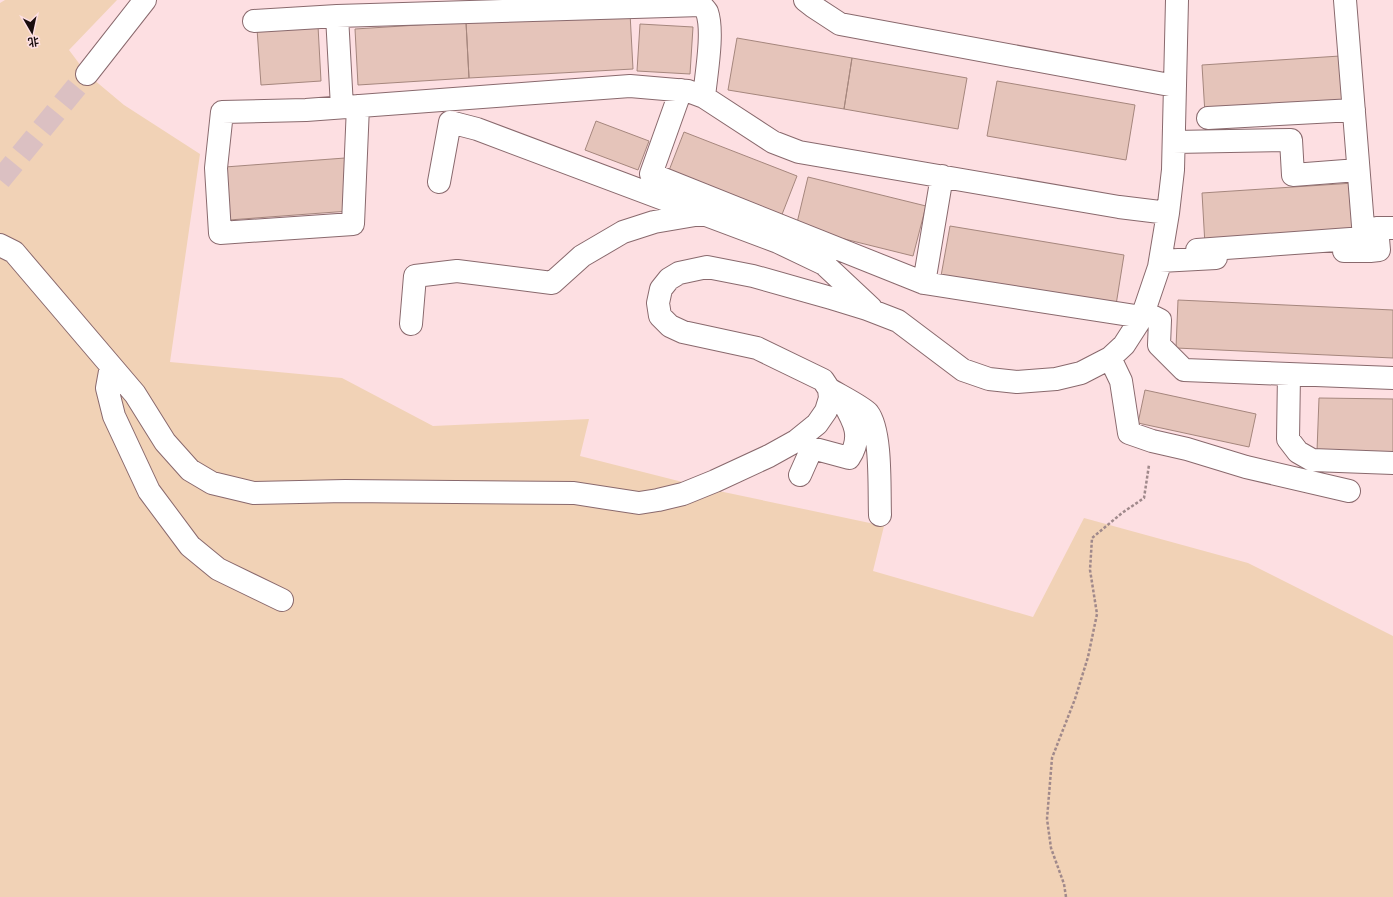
<svg xmlns="http://www.w3.org/2000/svg" width="1393" height="897" font-family="Barlow,'Noto Sans SC',sans-serif">
<style>
.green{fill:#f1d2b6}
.building{fill:#e5c4ba;stroke:#a5867d}
.lines{fill:none;stroke-linecap:round;stroke-linejoin:round}
.highway-tunnel{stroke:#dbc0c2;stroke-width:22;stroke-dasharray:22 11;stroke-linecap:butt}
.minor-casing{stroke:#89696d;stroke-width:24}
.highway-casing{stroke:#89696d;stroke-width:24}
.path{stroke:#a0898b;stroke-width:2.5;stroke-dasharray:3 2;stroke-linecap:butt}
.minor{stroke:#fff;stroke-width:22}
.highway{stroke:#fff;stroke-width:22}
</style>
<rect width="100%" height="100%" fill="#fddfe2"/>
<path class="green" d="M5 0H117L69 50 87 74 124 105 200 154 170 362 342 378 433 426 589 419 580 456 714 490 884 526 873 571 1033 617 1084 518 1248 563 1393 636V897H0V3Z"/>
<path class="building" d="M630 13 633 69 469 78 466 22Z
M466 22 469 78 358 85 355 29Z
M640 24 693 27 690 74 637 71Z
M318 26 321 81 261 85 257 29Z
M737 38 852 58 844 109 728 90Z
M1340 56 1343 105 1205 114 1202 65Z
M852 58 967 78 958 129 844 109Z
M997 81 1135 105 1126 160 987 136Z
M596 121 649 141 638 170 585 150Z
M684 132 797 176 781 217 668 173Z
M345 158 349 211 229 220 225 167Z
M808 177 926 206 913 256 796 227Z
M1354 183 1358 235 1205 245 1202 193Z
M950 226 1124 255 1116 305 941 276Z
M1178 300 1393 310V358L1176 348Z
M1145 390 1256 414 1249 447 1138 423Z
M1319 398 1393 399V452L1317 451Z"/>
<g class="lines">
<path class="highway-tunnel" d="M0 180 87 74"/>
<defs>
<path id="minor" d="M805 0 814 7 840 24 1175 86
M337 16 342 107
M254 21 337 16 701 5C703 7 705 9 707 12 714 32 706 75 704 97
M681 90 651 174 924 283 1142 317
M358 106 353 224 220 233 216 168 222 112 306 110 630 86 688 91 704 97 773 142 799 152 1119 207 1168 213
M1208 118 1354 110
M1174 142 1291 140 1293 175 1358 170
M439 182 450 122 477 129 778 242 824 264 871 308
M0 245 14 252 135 394 165 442 190 470 212 483 254 493 345 491 574 493 639 503 658 500 683 494 715 481 769 456 796 441 817 424 826 411 830 398 829 389 823 380 757 348 683 332 670 326 660 316 658 303 661 289 669 279 679 273 707 267 753 276 831 298 867 309 898 321 963 370 989 379 1017 382 1056 379 1081 373 1110 358 1124 345 1142 317 1159 267 1168 213 1173 170 1177 0
M1197 250 1364 238 1345 0
M1344 251H1370L1379 250 1377 228H1393
M1160 261 1216 258
M924 283 942 176
M1144 312 1160 320 1159 345 1184 370 1393 378
M411 324 415 276 457 271 552 283 582 256 623 232 654 222 701 214
M1110 358 1121 381 1129 433 1152 441 1187 449 1246 467 1349 491
M111 366 107 388 114 416 149 491 190 546 218 569 282 600
M1289 374 1288 439 1298 452 1312 460 1393 463
M829 389C837 394 863 407 868 413 882 431 879 491 880 515
M800 475 812 448 849 458C865 434 851 417 839 395"/>
<path id="highway" d="M87 74 145 0"/>
</defs>
<use href="#minor" class="minor-casing"/>
<use href="#highway" class="highway-casing"/>
<path class="path" d="M1066 897 1064 884 1051 848 1047 819 1052 758 1075 699 1088 657 1097 614 1090 570 1092 538 1122 513 1144 498 1149 465"/>
<use href="#minor" class="minor"/>
<use href="#highway" class="highway"/>
</g>
<g transform="translate(32 32) rotate(171)" stroke="#fddfe2" stroke-width="3" paint-order="stroke">
<path d="M0-3L7 15L0 10L-7 15Z" fill="#190d0e"/>
<text y="-6" font-size="11" font-weight="bold" text-anchor="middle" fill="#190d0e">北</text>
</g>
</svg>
